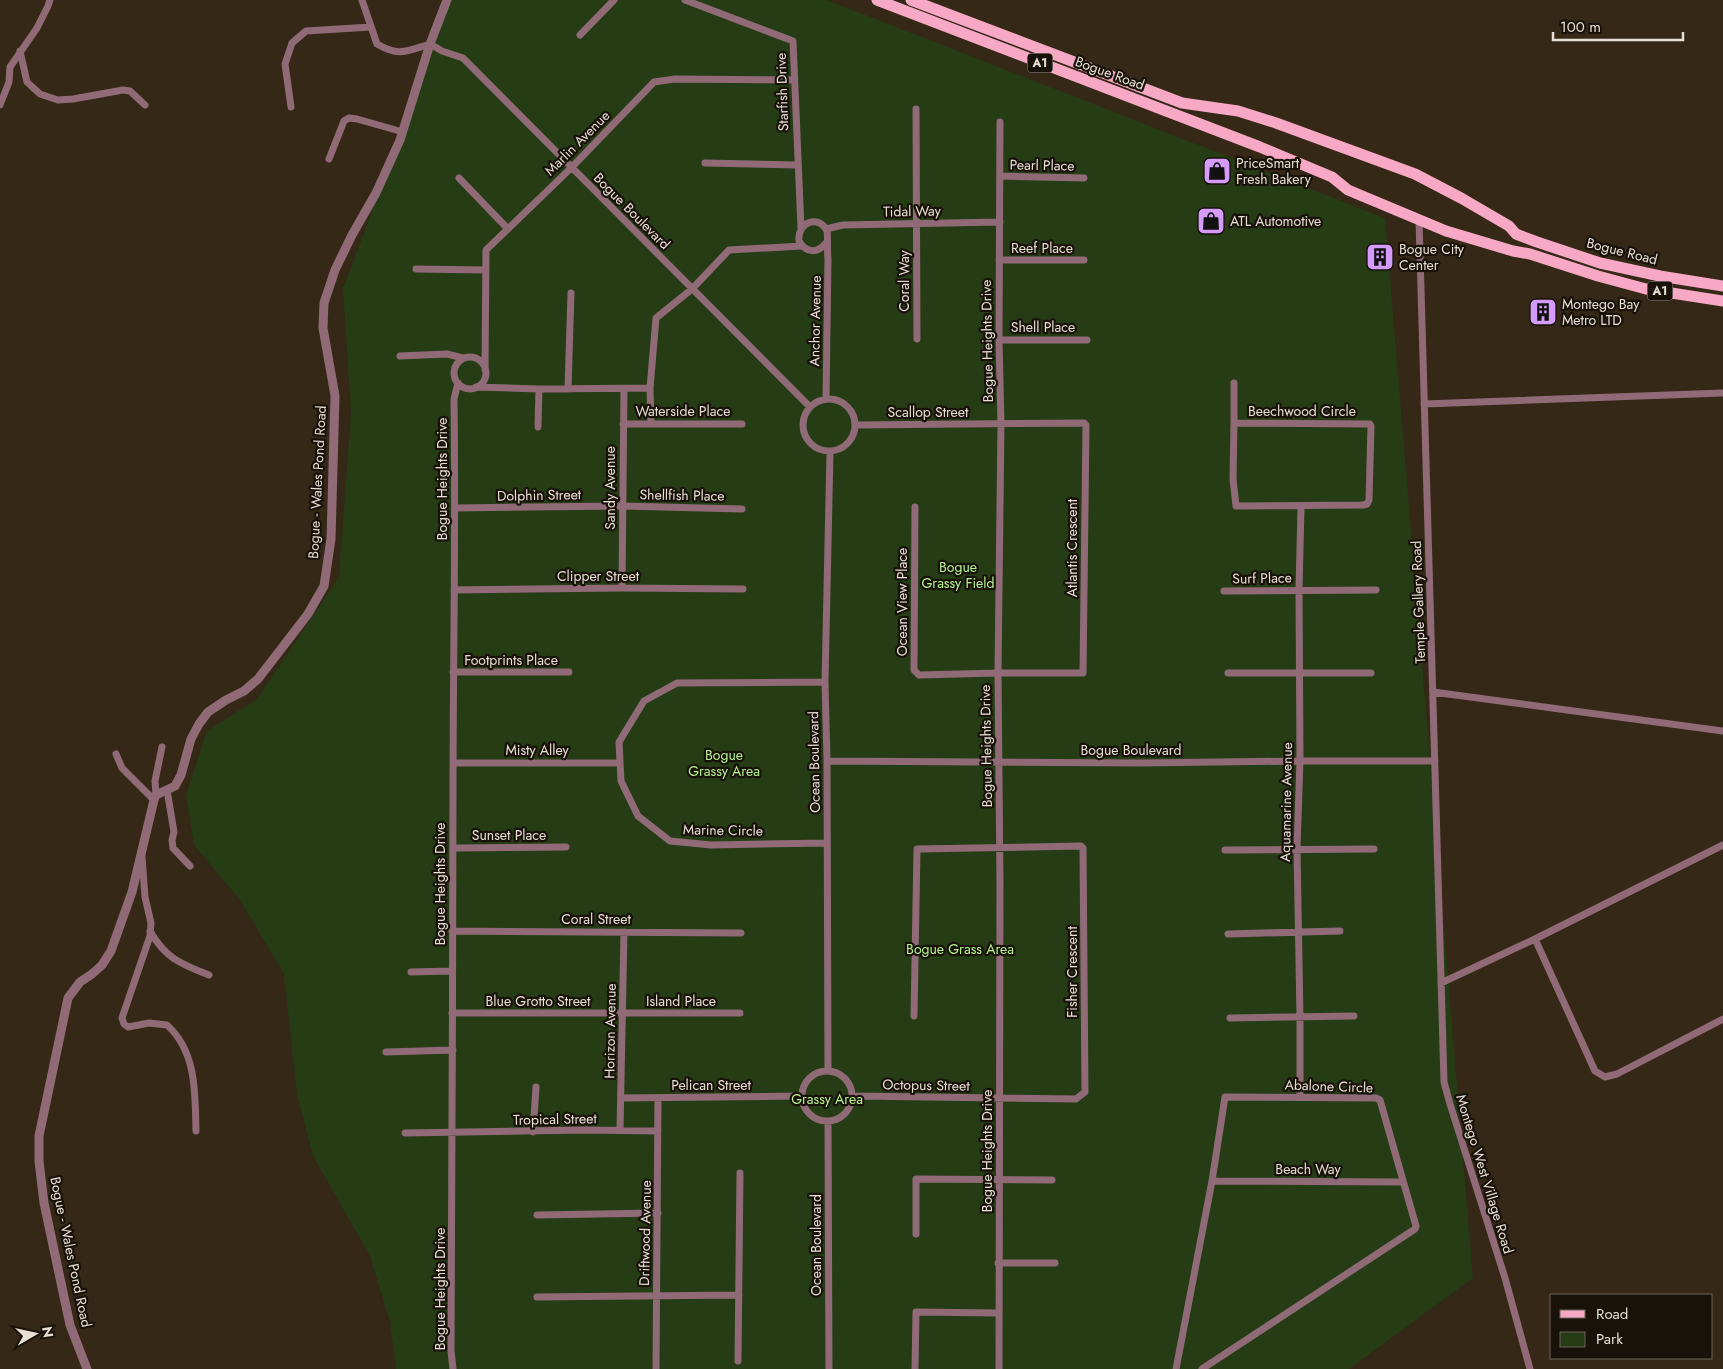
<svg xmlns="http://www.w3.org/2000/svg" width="1723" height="1369" font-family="Jost,sans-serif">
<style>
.green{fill:#253c14}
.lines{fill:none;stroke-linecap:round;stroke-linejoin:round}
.minor{stroke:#906a77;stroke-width:7}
.tertiary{stroke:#906a77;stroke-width:9}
.primary{stroke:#f6a8c4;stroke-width:11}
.labels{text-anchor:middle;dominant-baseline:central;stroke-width:4.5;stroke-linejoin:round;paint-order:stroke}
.shield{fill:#18120b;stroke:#a9a198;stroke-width:1}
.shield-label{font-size:12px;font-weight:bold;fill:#e7ded4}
.street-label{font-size:14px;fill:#e7ded4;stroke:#18120b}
.poi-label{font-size:14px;fill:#e7ded4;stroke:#18120b;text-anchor:start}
.park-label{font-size:14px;fill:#b5f28d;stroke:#18120b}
</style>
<rect width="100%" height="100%" fill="#352817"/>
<path class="green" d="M451 0H827L1385 218 1473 1278 1349 1369H396L390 1322 370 1256 313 1156 297 1094 284 974 240 900 194 845 186 795 207 731 257 699 339 577 351 413 343 289Z"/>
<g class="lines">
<path class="minor" d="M362 0 377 44C399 57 407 51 430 44L442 51 463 58 810 407
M685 0 793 41 801 228
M580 35 614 0
M20 51 27 82 40 94 58 100 73 99 123 90 130 91 145 105
M0 105 9 82 10 67 37 28 48 6 50 0
M291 107 285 64 292 43 306 31 371 27
M916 109 917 339
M329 159 344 121 349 118 357 119 403 132
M705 163 797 165
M1000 176 1084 178
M459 178 508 229
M1419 220 1444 1082 1450 1104 1505 1278 1530 1369
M826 229 843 225 1000 222
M999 260H1084
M416 269 486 270
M999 340H1087
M400 356 447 354 463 358
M454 373a16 16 0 1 1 32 0a16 16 0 1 1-32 0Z
M485 370 486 250 571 168 654 82 675 79 793 80
M1234 383V423
M476 387 539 389 650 388
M568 389 571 293
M803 425a26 26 0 1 1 52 0a26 26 0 1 1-52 0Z
M826 399 828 259C827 253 828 235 827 231 819 214 797 222 799 241 806 253 817 254 826 243
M1424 404 1723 393
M1234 423 1370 424 1371 426 1369 500 1367 504 1363 505 1236 506 1233 479Z
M623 424H742
M651 424 650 388 656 318 692 289 729 250 802 246
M855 425 1084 423 1086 425 1083 673H998L919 675 914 670 915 507
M538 427 539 389
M456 508 622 506 742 509
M622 588 624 389
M454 590 622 588 743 589
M1224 591 1376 590
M453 672H569
M1228 673H1371
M825 682 677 683 644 701 619 742 621 781 638 816 670 841 711 845 827 843
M1433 692 1723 731
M116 754 122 768 154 800
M827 761 1141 763 1300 761H1435
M453 763H620
M167 790 174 832 172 840 173 848 190 866
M156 795 155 781 162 747
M453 848 566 847
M1225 850 1374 849
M142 857 145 897 151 923 150 936 122 1018 124 1024 128 1027 149 1023 167 1025C197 1052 195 1094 196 1131
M150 931C166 959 181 964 209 975
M452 931 741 933
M1228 934 1340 931
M1535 939 1595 1071 1605 1077 1617 1074 1723 1019
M411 972 452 971
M1441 983 1535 939 1723 845
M452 1013H740
M1230 1018 1354 1016
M386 1052 453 1050
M802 1096a25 25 0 1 1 50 0a25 25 0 1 1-50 0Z
M828 1071 827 761 825 682 830 452
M853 1096 1076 1099 1085 1092 1083 848 1081 846 917 849 914 1016
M1300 1097V1017L1297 849 1300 761 1299 590 1301 507
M621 1098 802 1096
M828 1122 829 1369
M620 1130 624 932
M533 1132 536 1087
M405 1133 585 1130 658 1131
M1212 1181 1403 1182
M537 1215 658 1213
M916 1234V1179L1052 1180
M998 1263H1055
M537 1297 739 1295
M738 1361 740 1173
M453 1369 451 1351C453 1166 452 981 453 796 453 664 456 532 454 399L458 383
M656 1369 658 1098
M915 1369 916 1312 998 1313
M999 1369 1000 883 998 673 1001 424 999 340 1000 122
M1176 1369 1212 1181 1225 1097 1376 1098 1380 1100 1416 1226 1415 1229 1202 1369"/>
<path class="tertiary" d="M87 1369 70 1325 44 1203 39 1161V1136L68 998 80 982 92 974 102 965 111 951 132 892 154 800 156 795 175 786 181 775 191 739 199 724 208 712 226 700 244 691 258 679 308 614 324 586 331 539 335 396 323 328 324 303 335 270 352 235 376 193 400 140 430 44 447 0"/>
<path class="primary" d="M877 0 1260 147 1332 177 1348 190 1446 231 1513 251 1530 254 1598 276 1646 289 1723 301
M911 0 1182 103 1238 111 1276 123 1415 174 1461 198 1509 226 1516 234 1537 242 1600 263 1660 276 1723 286"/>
</g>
<defs>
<symbol id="shop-square" viewBox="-11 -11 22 22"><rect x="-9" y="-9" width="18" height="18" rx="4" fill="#d59bfa" stroke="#18120b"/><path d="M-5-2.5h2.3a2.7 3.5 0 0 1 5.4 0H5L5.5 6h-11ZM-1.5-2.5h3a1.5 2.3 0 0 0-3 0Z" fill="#111"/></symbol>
<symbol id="building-square" viewBox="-11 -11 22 22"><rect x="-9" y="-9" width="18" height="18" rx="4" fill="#d59bfa" stroke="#18120b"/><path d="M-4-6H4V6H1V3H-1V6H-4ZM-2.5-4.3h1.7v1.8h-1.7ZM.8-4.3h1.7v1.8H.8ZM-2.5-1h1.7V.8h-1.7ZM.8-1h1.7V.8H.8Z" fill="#111"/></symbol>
</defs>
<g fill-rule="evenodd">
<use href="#shop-square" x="1201" y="155" width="32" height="32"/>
<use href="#shop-square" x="1195" y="205" width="32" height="32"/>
<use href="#building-square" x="1364" y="241" width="32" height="32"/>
<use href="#building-square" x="1527" y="296" width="32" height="32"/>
</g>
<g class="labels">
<g class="shield">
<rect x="1027.5" y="53.5" width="25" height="19" rx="4"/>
<rect x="1647.5" y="281.5" width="25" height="19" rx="4"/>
</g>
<g class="shield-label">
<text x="1040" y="63">A1</text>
<text x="1660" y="291">A1</text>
</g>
<g class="street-label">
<text transform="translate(1110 73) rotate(20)">Bogue Road</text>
<text transform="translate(782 92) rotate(-92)">Starfish Drive</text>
<text transform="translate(577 143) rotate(-45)">Marlin Avenue</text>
<text transform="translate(1042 165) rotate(1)">Pearl Place</text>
<text transform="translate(632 211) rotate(45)">Bogue Boulevard</text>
<text transform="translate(912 211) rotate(-1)">Tidal Way</text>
<text x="1042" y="248">Reef Place</text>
<text transform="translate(1622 251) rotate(14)">Bogue Road</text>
<text transform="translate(904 281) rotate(-90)">Coral Way</text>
<text transform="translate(815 321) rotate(-89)">Anchor Avenue</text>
<text x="1043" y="327">Shell Place</text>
<text transform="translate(987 341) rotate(-91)">Bogue Heights Drive</text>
<text x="683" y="411">Waterside Place</text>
<text x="1302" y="411">Beechwood Circle</text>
<text x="928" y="412">Scallop Street</text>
<text transform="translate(442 479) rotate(-90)">Bogue Heights Drive</text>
<text transform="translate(317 482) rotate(-87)">Bogue - Wales Pond Road</text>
<text transform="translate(610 488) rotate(-90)">Sandy Avenue</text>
<text transform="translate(539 495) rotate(-1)">Dolphin Street</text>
<text transform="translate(682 495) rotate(1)">Shellfish Place</text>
<text transform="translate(1072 548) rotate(-90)">Atlantis Crescent</text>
<text x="598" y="576">Clipper Street</text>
<text transform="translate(1262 578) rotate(-1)">Surf Place</text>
<text transform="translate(902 602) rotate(-90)">Ocean View Place</text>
<text transform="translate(1418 602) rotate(-92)">Temple Gallery Road</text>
<text x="511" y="660">Footprints Place</text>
<text transform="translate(986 746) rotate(-91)">Bogue Heights Drive</text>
<text x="537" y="750">Misty Alley</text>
<text x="1131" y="750">Bogue Boulevard</text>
<text transform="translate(814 762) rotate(-91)">Ocean Boulevard</text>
<text transform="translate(1286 802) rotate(-89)">Aquamarine Avenue</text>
<text transform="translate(723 830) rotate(1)">Marine Circle</text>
<text x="509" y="835">Sunset Place</text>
<text transform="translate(440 884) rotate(-90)">Bogue Heights Drive</text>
<text x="596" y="919">Coral Street</text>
<text transform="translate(1072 972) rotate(-90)">Fisher Crescent</text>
<text x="538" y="1001">Blue Grotto Street</text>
<text x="681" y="1001">Island Place</text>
<text transform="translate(610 1031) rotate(-89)">Horizon Avenue</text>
<text x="711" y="1085">Pelican Street</text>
<text transform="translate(926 1085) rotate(1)">Octopus Street</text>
<text transform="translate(1329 1086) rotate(2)">Abalone Circle</text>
<text transform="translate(555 1119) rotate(-1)">Tropical Street</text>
<text transform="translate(987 1151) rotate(-90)">Bogue Heights Drive</text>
<text x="1308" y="1169">Beach Way</text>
<text transform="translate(1485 1174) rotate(73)">Montego West Village Road</text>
<text transform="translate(645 1233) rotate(-89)">Driftwood Avenue</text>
<text transform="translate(816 1245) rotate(-90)">Ocean Boulevard</text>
<text transform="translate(71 1252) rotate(78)">Bogue - Wales Pond Road</text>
<text transform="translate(440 1289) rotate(-90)">Bogue Heights Drive</text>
</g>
<g class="poi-label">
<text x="1236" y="163">PriceSmart<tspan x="1236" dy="16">Fresh Bakery</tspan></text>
<text x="1230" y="221">ATL Automotive</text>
<text x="1399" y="249">Bogue City<tspan x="1399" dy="16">Center</tspan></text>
<text x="1562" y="304">Montego Bay<tspan x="1562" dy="16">Metro LTD</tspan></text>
</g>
<g class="park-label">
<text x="958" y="567">Bogue<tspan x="958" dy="16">Grassy Field</tspan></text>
<text x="724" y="755">Bogue<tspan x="724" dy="16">Grassy Area</tspan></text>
<text x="960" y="949">Bogue Grass Area</text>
<text x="827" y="1099">Grassy Area</text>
</g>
</g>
<rect x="1550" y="1294" width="162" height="65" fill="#18120b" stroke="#6b645b"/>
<rect x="1560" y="1310" width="25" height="8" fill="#f6a8c4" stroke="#6b645b"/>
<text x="1596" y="1319" font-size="15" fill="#e7ded4">Road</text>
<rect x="1560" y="1332" width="25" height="15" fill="#253c14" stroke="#6b645b"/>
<text x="1596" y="1344" font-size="15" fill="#e7ded4">Park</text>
<g transform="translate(35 1334) rotate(81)" stroke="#18120b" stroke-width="4" paint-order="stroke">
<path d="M0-4L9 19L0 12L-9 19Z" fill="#e7ded4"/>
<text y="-8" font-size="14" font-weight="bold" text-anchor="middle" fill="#e7ded4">N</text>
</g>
<path d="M1553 32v8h130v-8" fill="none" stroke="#e7ded4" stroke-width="2.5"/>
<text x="1560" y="32" font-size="15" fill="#e7ded4" stroke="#18120b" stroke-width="4" paint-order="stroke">100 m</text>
</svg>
